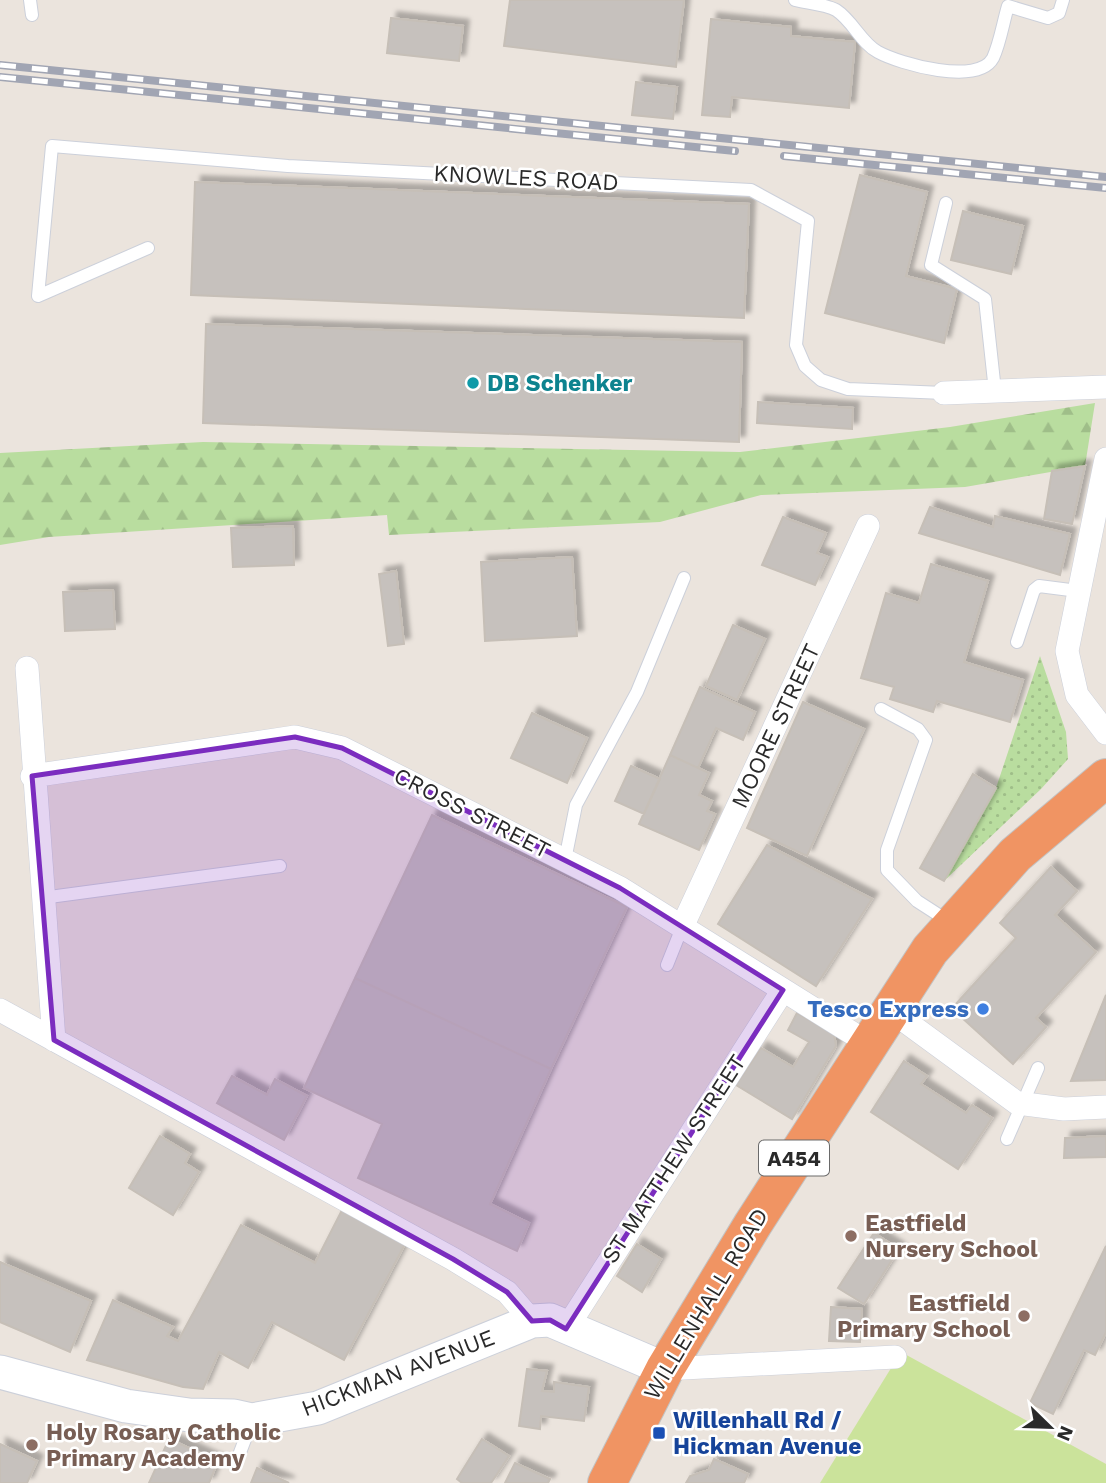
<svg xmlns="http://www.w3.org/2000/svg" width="1106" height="1483" font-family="'Work Sans',sans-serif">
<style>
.grass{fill:url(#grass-dots)}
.forest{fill:url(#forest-firs)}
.pitch{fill:#cbe39b}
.building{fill:#c6c1bd;stroke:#c6bfb7;stroke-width:2;filter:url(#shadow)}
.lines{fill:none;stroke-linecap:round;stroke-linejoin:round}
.lane-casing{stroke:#ccd0da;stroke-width:14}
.street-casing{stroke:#ccd0da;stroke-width:24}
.secondary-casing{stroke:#ccd0da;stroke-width:35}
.highway-casing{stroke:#c3c3c3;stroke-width:40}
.lane{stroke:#fff;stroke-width:12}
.street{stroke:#fff;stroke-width:23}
.secondary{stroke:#fff;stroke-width:33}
.highway{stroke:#f09463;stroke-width:38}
.rail-casing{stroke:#a1a5b3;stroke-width:8}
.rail{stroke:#fff;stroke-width:5;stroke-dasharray:16;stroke-linecap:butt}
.marked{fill:#7b2cbf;fill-opacity:0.2;stroke:#7b2cbf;stroke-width:5;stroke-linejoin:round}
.culture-dot{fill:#0f9aa8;stroke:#fff;stroke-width:2.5}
.shop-dot{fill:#3f7fe0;stroke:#fff;stroke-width:2.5}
.education-dot{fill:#8d6e63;stroke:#fff;stroke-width:2.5}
.transit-dot{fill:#1a4fb4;stroke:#fff;stroke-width:2.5}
.labels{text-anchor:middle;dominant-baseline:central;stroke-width:5;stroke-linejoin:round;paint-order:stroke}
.shield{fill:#fff;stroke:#6a6a6a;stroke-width:2}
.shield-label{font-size:21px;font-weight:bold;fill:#2a2a2a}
.street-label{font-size:23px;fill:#2a2a2a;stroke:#fff}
.culture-label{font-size:23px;font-weight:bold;fill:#0d838f;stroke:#fff;text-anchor:start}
.shop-label{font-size:23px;font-weight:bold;fill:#366cbe;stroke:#fff;text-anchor:end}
.education-label{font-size:23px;font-weight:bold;fill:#785e54;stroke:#fff;text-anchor:start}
.transit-label{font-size:23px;font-weight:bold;fill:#164399;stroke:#fff;text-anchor:start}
</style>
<defs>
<pattern id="grass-dots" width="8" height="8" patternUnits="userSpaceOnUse" patternTransform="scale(1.75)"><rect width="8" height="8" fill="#b9dd9f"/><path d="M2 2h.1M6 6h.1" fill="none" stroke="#9fbe89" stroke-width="1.8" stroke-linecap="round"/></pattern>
<pattern id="forest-firs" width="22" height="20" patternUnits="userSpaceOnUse" patternTransform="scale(1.75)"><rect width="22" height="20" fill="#b9dd9f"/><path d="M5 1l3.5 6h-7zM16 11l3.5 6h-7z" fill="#9fbe89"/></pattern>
<filter id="shadow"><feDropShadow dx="6" dy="-6" stdDeviation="2" flood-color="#0004"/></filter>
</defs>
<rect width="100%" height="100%" fill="#ebe4dd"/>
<path class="grass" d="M1040 656 1066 732 1068 759 1041 789 944 881 996 788Z"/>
<path class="forest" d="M1095 403 1085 466 965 487 761 495 660 522 389 535 387 515 49 537 0 545V453L203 442 740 452 950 427Z"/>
<path class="pitch" d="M901 1352 1106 1464V1483H820Z"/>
<path class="building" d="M510 0H684L676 67 504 46Z
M391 18 463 26 459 61 387 53Z
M711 19 791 27V36L855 42 849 108 732 97 730 117 702 115Z
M636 82 677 87 673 119 632 115Z
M860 175 927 192 906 276 957 289 944 343 825 313Z
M195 182 749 204 744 318 191 295Z
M963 211 1023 226 1011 274 951 260Z
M206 324 742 342 739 442 203 423Z
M758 402 853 408 852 429 757 423Z
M1085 466 1072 524 1044 519 1052 471Z
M930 507 993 527 995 516 1070 534 1060 575 919 533Z
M783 517 826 533 817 553 828 557 815 585 762 565Z
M293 526 294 565 233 567 231 528Z
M572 557 577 636 485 641 481 562Z
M931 564 988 581 964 662 1023 680 1010 722 937 701 933 712 890 699 894 687 861 678 886 593 919 603Z
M396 571 404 644 388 646 379 574Z
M113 590 115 629 65 631 63 592Z
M733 625 765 639 737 700 706 686Z
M700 687 755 712 743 740 716 728 698 768 670 755Z
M803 702 864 729 807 856 747 828Z
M532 713 587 738 567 783 511 758Z
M670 755 709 773 699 795 712 801 707 811 715 814 699 850 639 824Z
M631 766 660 779 644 814 615 801Z
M973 774 996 788 944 881 920 868Z
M432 815 627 907 551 1069 355 978Z
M767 845 872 899 816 986 718 924Z
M1051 867 1077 891 1055 915 1096 952 1036 1018 1046 1027 1013 1064 959 1015 962 1011 955 1005 1016 938 1000 923Z
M355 978 551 1069 490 1204 529 1223 517 1251 358 1178 382 1124 304 1088Z
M1106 995V1080L1071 1081Z
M797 1013 834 1034 836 1046 792 1119 736 1085 761 1048 793 1067 809 1042 788 1030Z
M904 1061 927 1076 921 1084 966 1113 972 1105 992 1118 958 1169 871 1112Z
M232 1076 267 1095 275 1079 307 1096 284 1140 217 1103Z
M160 1136 190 1154 185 1163 199 1172 173 1215 129 1188Z
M1106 1136V1157L1064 1158 1065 1138Z
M342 1210 405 1244 344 1360 272 1322 248 1368 219 1352 203 1389 183 1387 87 1360 113 1300 173 1327 167 1336 178 1341 241 1225 315 1263Z
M874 1233 899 1249 864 1304 838 1288Z
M637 1244 661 1259 642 1292 617 1276Z
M1106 1246V1332L1095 1355 1084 1350 1053 1414 1030 1403Z
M0 1262 91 1301 70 1352 0 1322Z
M831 1307 862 1309 860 1342 829 1341Z
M527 1369 547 1371 542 1391 554 1392V1382L589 1387 584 1421 541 1416 540 1429 519 1426Z
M169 1439 218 1461 209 1483H149Z
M482 1439 509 1456 491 1483H462L457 1479Z
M0 1444 37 1461 27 1483H0Z
M714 1459 748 1474 744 1483H686L690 1476 709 1470Z
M515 1463 550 1479 548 1483H505Z
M257 1468 289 1483H251Z"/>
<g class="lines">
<defs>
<path id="lane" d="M30 0 32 15
M795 0C807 3 825 4 836 10 853 21 861 43 878 52 900 64 978 86 993 58 1000 43 1003 23 1008 6L1048 18 1059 13 1063 0
M946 203 931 265 985 299 995 391
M148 248 38 296 52 146 288 166 751 190 808 221 796 345 805 366 821 380 848 389 944 393
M1017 642 1034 590 1039 586 1078 591
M881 709 918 729 926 740 887 850V870L917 901 948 921
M565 860 576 805 637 692 684 578
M42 898 280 866
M667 965 683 925
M1007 1139 1038 1068
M236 1463 252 1421"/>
<path id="street" d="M944 393 1106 387
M1106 459 1067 651 1077 695 1106 733
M27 668 54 1040
M32 776 295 737 342 748 620 888 868 1043
M683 925 868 526
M0 1010 453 1259 507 1292 532 1321
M890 1010 1017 1103 1064 1109 1106 1107
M566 1329 783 990
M665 1369 895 1357"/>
<path id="secondary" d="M0 1372 126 1406 189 1415 234 1416 252 1420 318 1408 532 1321 550 1320 665 1369"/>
<path id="highway" d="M607 1483 665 1369 753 1224 930 950 1015 855 1106 778"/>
</defs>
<use href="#lane" class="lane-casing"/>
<use href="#street" class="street-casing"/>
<use href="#secondary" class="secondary-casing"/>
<use href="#highway" class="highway-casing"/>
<use href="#lane" class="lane"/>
<use href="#street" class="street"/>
<use href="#secondary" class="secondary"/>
<use href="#highway" class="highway"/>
<defs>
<path id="rail" d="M0 65 1106 177
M0 77 735 151
M784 156 1106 188"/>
</defs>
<use href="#rail" class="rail-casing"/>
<use href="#rail" class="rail"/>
</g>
<path class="marked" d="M295 737 342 748 620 888 783 990 566 1329 550 1320 532 1321 507 1292 453 1259 54 1040 32 776Z"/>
<circle class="culture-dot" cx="473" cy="383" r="7"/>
<circle class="shop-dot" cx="983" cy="1009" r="7"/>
<g class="education-dot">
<circle cx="851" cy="1236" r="7"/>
<circle cx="1024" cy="1316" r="7"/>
<circle cx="32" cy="1445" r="7"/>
</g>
<rect class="transit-dot" x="652" y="1426" width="14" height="14" rx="3.5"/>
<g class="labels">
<rect class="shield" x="759" y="1140.5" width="70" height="35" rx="5"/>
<g class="shield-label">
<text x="794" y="1158">A454</text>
</g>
<g class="street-label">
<text transform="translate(526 178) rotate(3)">KNOWLES ROAD</text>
<text transform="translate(776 726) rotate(-65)">MOORE STREET</text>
<text transform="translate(472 813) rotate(27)">CROSS STREET</text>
<text transform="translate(674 1159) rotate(-57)">ST MATTHEW STREET</text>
<text transform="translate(706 1304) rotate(-59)">WILLENHALL ROAD</text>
<text transform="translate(398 1373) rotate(-21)">HICKMAN AVENUE</text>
</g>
<g class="culture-label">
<text x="487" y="383">DB Schenker</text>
</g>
<g class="shop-label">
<text x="969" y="1009">Tesco Express</text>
</g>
<g class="education-label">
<text x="865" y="1223">Eastfield<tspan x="865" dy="26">Nursery School</tspan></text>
<text x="1010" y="1303" text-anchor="end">Eastfield<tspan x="1010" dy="26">Primary School</tspan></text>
<text x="46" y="1432">Holy Rosary Catholic<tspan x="46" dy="26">Primary Academy</tspan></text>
</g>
<g class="transit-label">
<text x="673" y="1420">Willenhall Rd /<tspan x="673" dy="26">Hickman Avenue</tspan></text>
</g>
</g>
<g transform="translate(1050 1427) rotate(113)" stroke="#ffffff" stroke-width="5" paint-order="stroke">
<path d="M0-5L12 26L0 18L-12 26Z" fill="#2a2a2a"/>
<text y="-10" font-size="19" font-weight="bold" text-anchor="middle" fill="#2a2a2a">N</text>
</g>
</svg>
